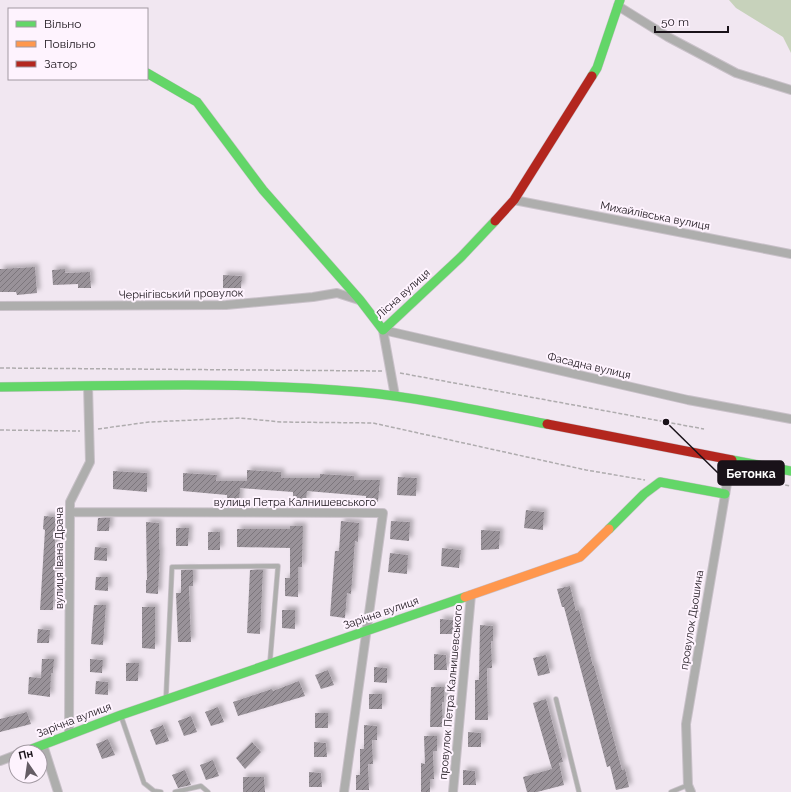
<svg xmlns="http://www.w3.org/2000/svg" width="791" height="792" font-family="Raleway,sans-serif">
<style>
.garden{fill:#c7d2bb}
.building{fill:url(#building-hatch);filter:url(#shadow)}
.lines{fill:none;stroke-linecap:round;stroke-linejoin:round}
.lane-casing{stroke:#c9c1c9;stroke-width:5.5}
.street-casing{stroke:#c9c1c9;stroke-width:10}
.fast-casing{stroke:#c9c1c9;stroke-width:10}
.slow-casing{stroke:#c9c1c9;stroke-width:10}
.jam-casing{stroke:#c9c1c9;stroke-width:10}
.path{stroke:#afacae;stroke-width:1.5;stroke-dasharray:4 2;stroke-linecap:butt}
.lane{stroke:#aeaead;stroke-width:4}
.street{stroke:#aeaead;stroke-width:8}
.fast{stroke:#63d668;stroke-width:9}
.slow{stroke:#ff974d;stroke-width:9}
.jam{stroke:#b3261e;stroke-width:9}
.labels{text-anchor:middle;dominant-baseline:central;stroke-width:4;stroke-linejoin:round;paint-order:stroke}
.street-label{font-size:11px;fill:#191219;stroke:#fef3fe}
.leader{fill:none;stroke:#191219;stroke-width:1.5}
.callout-dot{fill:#191219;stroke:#fef3fe;stroke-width:1.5}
.callout{fill:#191219;stroke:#191219;stroke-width:1.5}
.callout-label{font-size:12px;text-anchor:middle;font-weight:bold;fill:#fff}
</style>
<defs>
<pattern id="building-hatch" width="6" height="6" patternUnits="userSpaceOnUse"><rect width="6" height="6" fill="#999299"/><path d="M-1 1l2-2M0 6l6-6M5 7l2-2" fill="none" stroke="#7c767c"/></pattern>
<filter id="shadow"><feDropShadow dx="3.5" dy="-3.5" stdDeviation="2" flood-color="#0004"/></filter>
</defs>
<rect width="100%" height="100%" fill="#f1e7f1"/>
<path class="garden" d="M729 0H791V53L783 37 736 8Z"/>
<path class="building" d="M35 267 37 293 17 295 16 292H0V269Z
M65 269V273L90 272 91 288H78V284L53 285 52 270Z
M223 275 242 276 241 288H223Z
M247 470 281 472V478H320V474L354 476V480H380L378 502H366V496L307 491 306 501H293V492L240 488 239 504 227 503V495L183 491V473L217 475 216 481H247Z
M113 471 147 473V492L113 489Z
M398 477 417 478 416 496 397 495Z
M526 510 544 512 543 530 524 528Z
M44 516 56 517 55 544H56L53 610H40L45 530 43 529Z
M98 518H110L109 531H97Z
M341 521 359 523 358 542 355 541 351 594 347 593 345 618 330 616 335 551H339Z
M391 521 410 522 409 541 390 539Z
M146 522 159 523V550H160L158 594 146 593V580H147Z
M290 526H303L302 567H298V597L285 596V578H290V548L237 547V529H290Z
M176 528H189L188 546H176Z
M481 530 500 531 499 549 481 550Z
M208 532H220V550H208Z
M95 547 107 548V561L94 560Z
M442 548 461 550 459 568 441 566Z
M390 553 408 555 407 574 388 572Z
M181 570H193V586H189L191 642H178L176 593H181Z
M250 570H263L260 634 247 633Z
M96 577H108V591L95 590Z
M570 586 576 611 579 610 593 666H594L622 770 625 769 629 787 616 790 610 766 607 767 564 607H562L557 589Z
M94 605H106L103 645 91 644Z
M142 607H155V649L142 648Z
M282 610H295V629L282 628Z
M440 619 453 620V634H440Z
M480 625 493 626V641H491L492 668H487L488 720H475V680H479Z
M38 629 50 630 49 643H37Z
M434 654 446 655 447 670H434Z
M546 655 550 673 538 676 533 658Z
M42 659H54L53 673H51L50 697 28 694 29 677 41 678Z
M90 659 103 660 102 673 90 672Z
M126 663H139L138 681H126Z
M374 667 387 668V683L374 682Z
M328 670 334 685 321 689 315 675Z
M96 681 108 682V695L95 694Z
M299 681 305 696 238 716 233 702 272 689 273 691Z
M431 687H444V702H442L443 727H430Z
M369 694H382V709H369Z
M546 699 563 762 559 763 564 785 537 792H527L523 777 552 769 533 703Z
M218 707 224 722 211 726 205 712Z
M27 712 31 724 0 732V719Z
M315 713H328V728H315Z
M191 716 197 732 184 736 178 721Z
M163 725 169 741 156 745 150 730Z
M364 725 377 726V740H372L373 764H368L369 790H356V775H360V749H364Z
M468 732 481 733V747H468Z
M424 736H437V751H433L434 779H430V792H421V763L425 764Z
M108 739 115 755 102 759 96 744Z
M252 742 261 752 245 769 236 758Z
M314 742 326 743 327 757H314Z
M213 760 219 776 206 780 200 765Z
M185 770 191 785 178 788 172 775Z
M463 770 475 771 476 785H463Z
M309 772 321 773 322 787H309Z
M243 777H264L265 792H243Z"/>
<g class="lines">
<defs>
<path id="lane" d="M166 697 172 567 278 566 270 661
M556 699 579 792
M121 716 144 783 154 791 161 792
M175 792 201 786 208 792
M671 792 688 785"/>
<path id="street" d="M618 6 668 37 736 73 791 90
M514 200 791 254
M0 306 226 305 313 297 337 293 359 300
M395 396 383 330 688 400 791 419
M70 512 383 513 344 792
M69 735 70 502 90 462 88 386
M43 745 58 792
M0 761 16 755
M453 792 471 595
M691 792 688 785 686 724 731 460"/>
<path id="fast" d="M147 73 197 102 263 190 360 300 383 330 461 257 495 221
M592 76 597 68 620 0
M0 387C120 386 240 381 360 392 423 398 485 412 547 424
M732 460 791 471
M609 529 644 494 660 482 725 494
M24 752 121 715 465 597"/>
<path id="slow" d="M465 597 580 557 609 529"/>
<path id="jam" d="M495 221 514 200 592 76
M547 424 732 460"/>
</defs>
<use href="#lane" class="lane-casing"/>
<use href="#street" class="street-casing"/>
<use href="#fast" class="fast-casing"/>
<use href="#slow" class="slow-casing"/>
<use href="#jam" class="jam-casing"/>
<path class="path" d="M0 368 382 371
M400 373 704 429
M98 429 149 422 240 418 281 422 373 423 586 470 645 480
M0 430 80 431
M738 476 791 486"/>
<use href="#lane" class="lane"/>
<use href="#street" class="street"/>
<use href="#fast" class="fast"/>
<use href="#slow" class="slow"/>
<use href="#jam" class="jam"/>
</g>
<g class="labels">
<g class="street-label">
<text transform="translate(655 216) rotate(11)">Михайлівська вулиця</text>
<text transform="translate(181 294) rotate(-1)">Чернігівський провулок</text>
<text transform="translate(403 294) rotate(-42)">Лісна вулиця</text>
<text transform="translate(589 366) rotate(13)">Фасадна вулиця</text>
<text x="295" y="502">вулиця Петра Калнишевського</text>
<text transform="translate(59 558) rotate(-90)">вулиця Івана Драча</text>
<text transform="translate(381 613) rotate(-19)">Зарічна вулиця</text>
<text transform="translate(692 620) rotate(-81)">провулок Дьошина</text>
<text transform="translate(451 692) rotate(-85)">провулок Петра Калнишевського</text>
<text transform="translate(74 720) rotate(-21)">Зарічна вулиця</text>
</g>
</g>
<path class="leader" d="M666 422L718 473"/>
<circle class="callout-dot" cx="666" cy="422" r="4"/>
<rect class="callout" x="718" y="461" width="66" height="24" rx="4"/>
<g class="callout-label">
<text x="751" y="478">Бетонка</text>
</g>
<rect x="8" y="8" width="140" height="72" fill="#fef3fe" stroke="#a299a2"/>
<rect x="16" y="21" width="20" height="6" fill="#63d668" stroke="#a299a2"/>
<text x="44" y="28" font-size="12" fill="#191219">Вільно</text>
<rect x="16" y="41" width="20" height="6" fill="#ff974d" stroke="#a299a2"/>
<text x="44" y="48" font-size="12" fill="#191219">Повільно</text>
<rect x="16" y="61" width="20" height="6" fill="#b3261e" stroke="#a299a2"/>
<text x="44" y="68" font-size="12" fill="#191219">Затор</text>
<g transform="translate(28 764) rotate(347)"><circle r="19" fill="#fef3fe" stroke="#a299a2"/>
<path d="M0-3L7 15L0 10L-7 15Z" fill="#655d65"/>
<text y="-6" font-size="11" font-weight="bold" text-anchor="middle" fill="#191219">Пн</text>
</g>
<path d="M655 26v6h73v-6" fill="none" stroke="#191219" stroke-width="2"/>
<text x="661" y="26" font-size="12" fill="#191219" stroke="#fef3fe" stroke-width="3" paint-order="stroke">50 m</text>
</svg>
